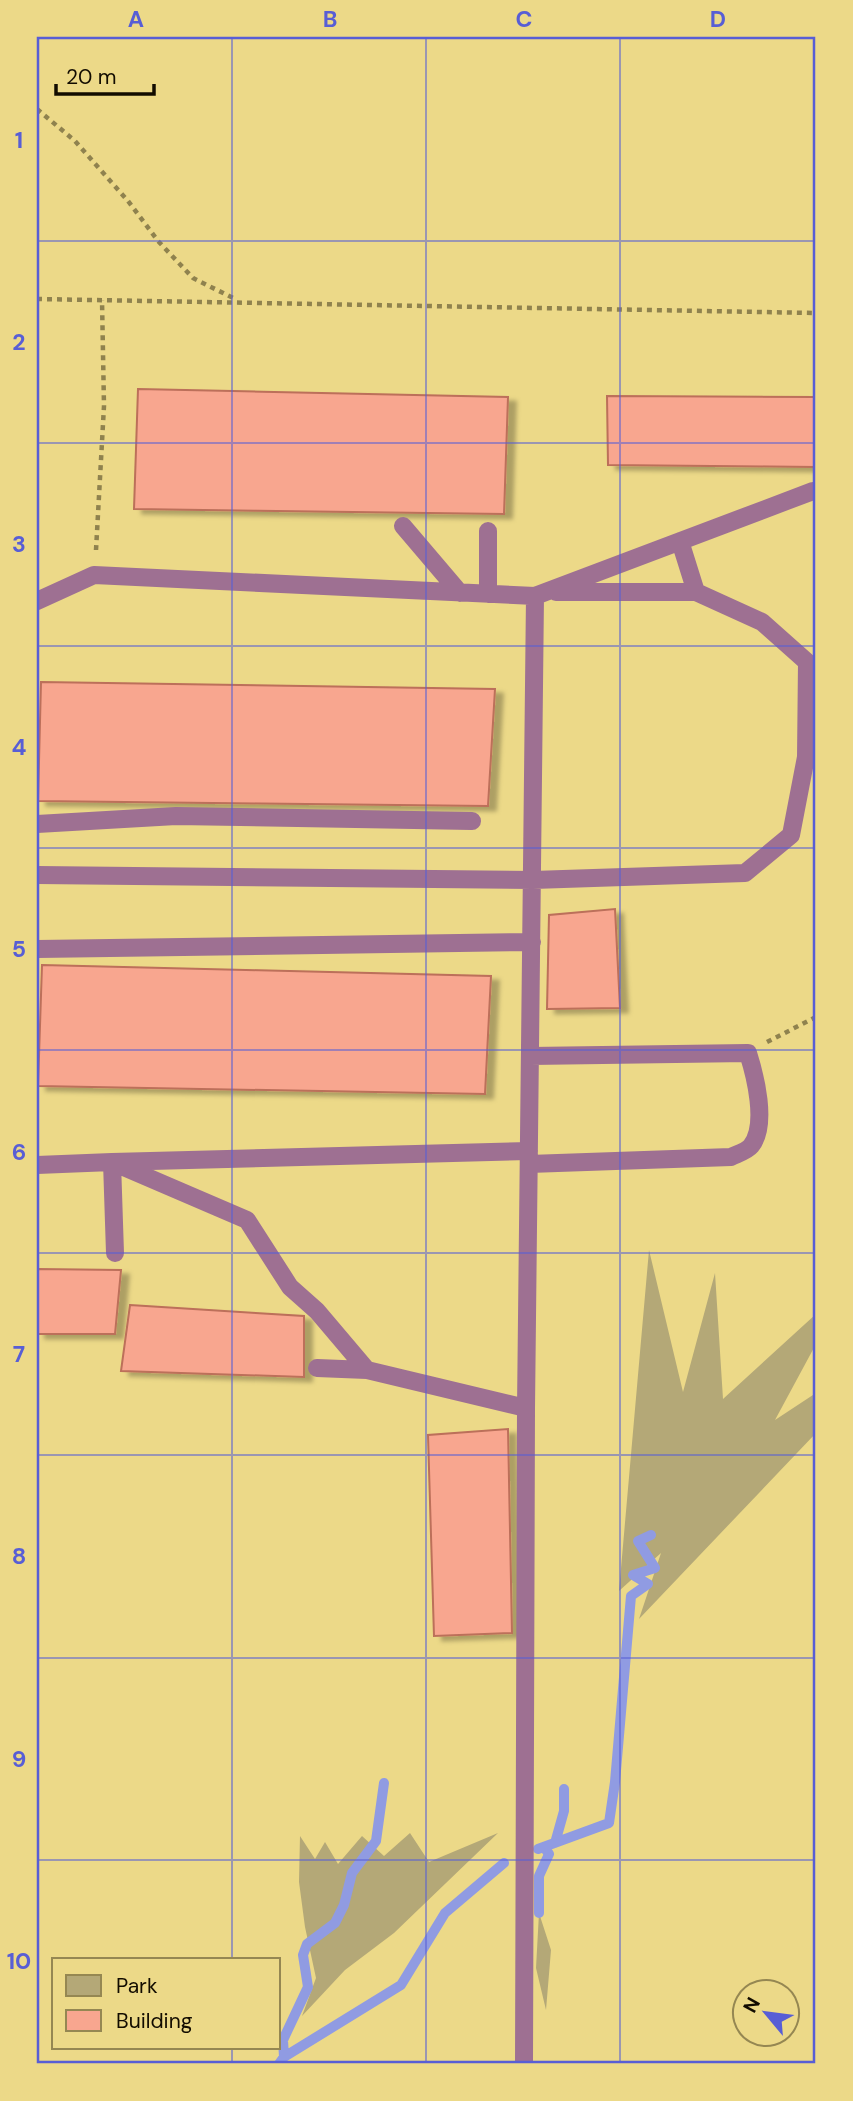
<svg xmlns="http://www.w3.org/2000/svg" width="853" height="2101" font-family="'DM Sans',sans-serif">
<style>
.green{fill:#b4a877}
.lines{fill:none;stroke-linecap:round;stroke-linejoin:round}
.stream{stroke:#909be2;stroke-width:10}
.building{fill:#f8a68f;stroke:#bc6f5a;stroke-width:2;filter:url(#shadow)}
.path{stroke:#8f824e;stroke-width:4.5;stroke-dasharray:5 5;stroke-linecap:butt}
.service{stroke:#9e7092;stroke-width:18}
.grid{fill:none;stroke:#585ed5;stroke-width:2;stroke-opacity:0.55}
.neatline{fill:none;stroke:#585ed5;stroke-width:2.5}
.grid-label{font-size:23px;text-anchor:middle;font-weight:bold;fill:#585ed5}
</style>
<defs>
<filter id="shadow"><feDropShadow dx="8" dy="4.5" stdDeviation="2" flood-color="#0004"/></filter>
</defs>
<rect width="100%" height="100%" fill="#ecd988"/>
<path class="green" d="M649 1250 683 1392 715 1273 723 1399 816 1314V1344L775 1420 816 1393V1433L639 1619 661 1553 619 1591Z
M410 1833 429 1862 498 1833 394 1933 345 1970 302 2016 316 1978 305 1927 299 1882 300 1836 315 1859 325 1842 338 1864 362 1836 384 1856Z
M539 1913 551 1950 546 2010 536 1968Z"/>
<g class="lines">
<path class="stream" d="M555 1843 564 1811V1789
M538 1849 609 1823 615 1782 631 1596 648 1584 633 1575 655 1568 638 1541 651 1535
M539 1913V1876L549 1854 544 1847
M284 2057 283 2040 308 1987 303 1955 307 1944 335 1923 344 1905 352 1873 376 1841 384 1783
M279 2064 284 2057 401 1985 445 1913 504 1863"/>
</g>
<path class="building" d="M138 389 508 397 504 514 134 509Z
M607 396 816 397V467L608 465Z
M41 682 495 689 488 806 38 801Z
M615 909 620 1008 547 1009 549 915Z
M42 965 491 976 485 1094 38 1086Z
M37 1269 121 1270 115 1334H37Z
M130 1305 304 1316V1377L121 1371Z
M508 1429 512 1633 434 1636 428 1435Z"/>
<g class="lines">
<path class="path" d="M37 109 75 141 128 201 158 241 193 278 237 300
M37 299 816 313
M96 550 104 406 102 300
M767 1042 816 1017"/>
<path class="service" d="M403 526 460 593
M488 531V594
M680 541 696 592
M37 601 94 575 535 596
M37 824 176 816 472 821
M37 875 533 880 745 873 791 835 806 757 807 662 762 622 696 592H556
M37 949 532 942
M529 1164 731 1157C737 1154 747 1151 751 1146 768 1125 755 1075 748 1053L530 1056
M37 1165 112 1162 247 1220 290 1287 317 1311 367 1370 526 1408
M115 1253 112 1162 529 1151
M317 1368 367 1370
M524 2064 526 1408 535 596 813 491"/>
</g>
<path class="grid" d="M232 37V1959M426 37V2064M620 37V2064M37 241H816M37 443H816M37 646H816M37 848H816M37 1050H816M37 1253H816M37 1455H816M37 1658H816M37 1860H816M232 2047V2064"/>
<rect width="853" height="2101" fill="none" stroke="#ecd988" stroke-width="77"/>
<rect x="52" y="1958" width="228" height="91" fill="#ecd988" stroke="#958752" stroke-width="2"/>
<rect x="66" y="1975" width="35" height="21" fill="#b4a877" stroke="#958752" stroke-width="2"/>
<text x="116" y="1993" font-size="21" fill="#120c00">Park</text>
<rect x="66" y="2010" width="35" height="21" fill="#f8a68f" stroke="#958752" stroke-width="2"/>
<text x="116" y="2028" font-size="21" fill="#120c00">Building</text>
<g transform="translate(766 2013) rotate(299)"><circle r="33" fill="#ecd988" stroke="#958752" stroke-width="2"/>
<path d="M0-5L12 26L0 18L-12 26Z" fill="#585ed5"/>
<text y="-10" font-size="19" font-weight="bold" text-anchor="middle" fill="#120c00">N</text>
</g>
<path d="M56 84v10h98v-10" fill="none" stroke="#120c00" stroke-width="3.5"/>
<text x="66" y="84" font-size="21" fill="#120c00" stroke="#ecd988" stroke-width="5" paint-order="stroke">20 m</text>
<rect x="38" y="38" width="776" height="2024" class="neatline"/>
<g class="grid-label">
<text x="136" y="27">A</text>
<text x="330" y="27">B</text>
<text x="524" y="27">C</text>
<text x="718" y="27">D</text>
<text x="19" y="148">1</text>
<text x="19" y="350">2</text>
<text x="19" y="552">3</text>
<text x="19" y="755">4</text>
<text x="19" y="957">5</text>
<text x="19" y="1160">6</text>
<text x="19" y="1362">7</text>
<text x="19" y="1564">8</text>
<text x="19" y="1767">9</text>
<text x="19" y="1969">10</text>
</g>
</svg>
